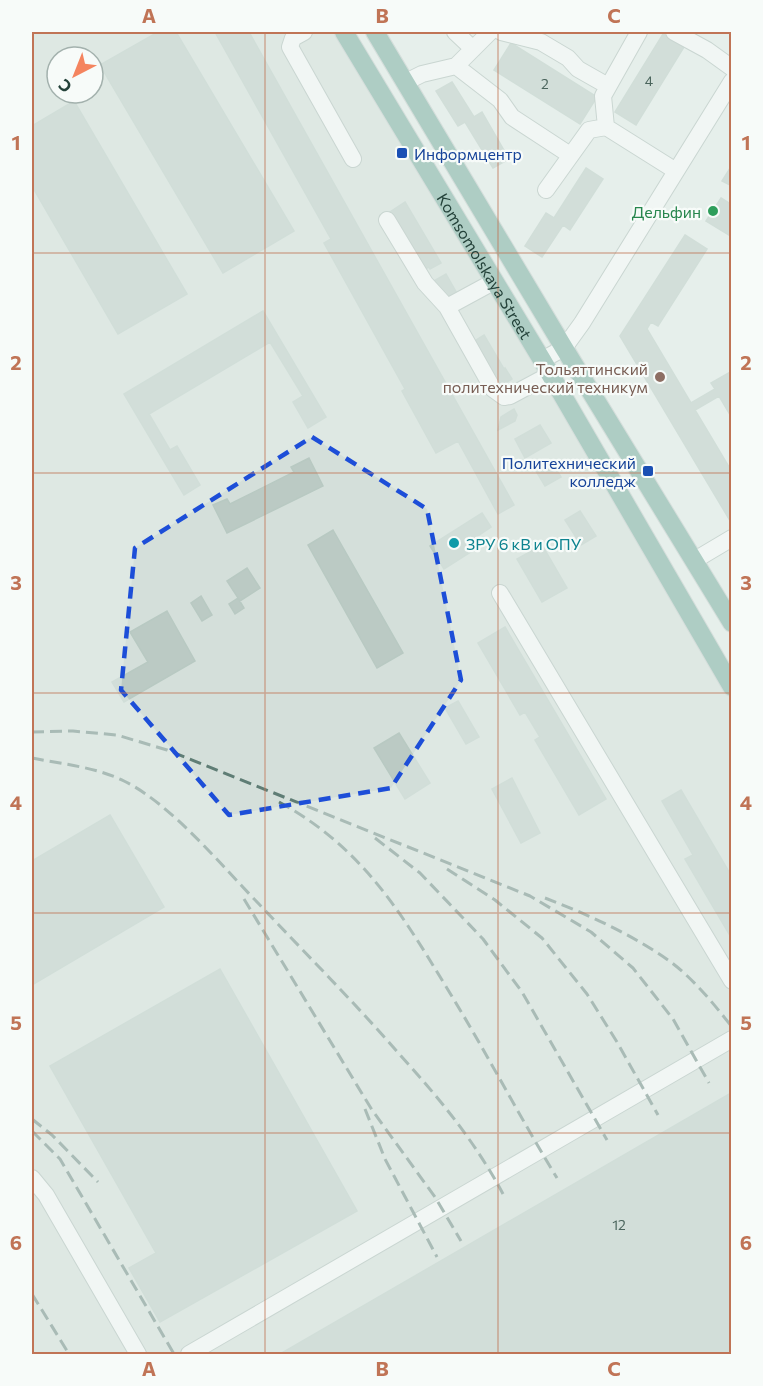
<svg xmlns="http://www.w3.org/2000/svg" width="763" height="1386" font-family="Commissioner,sans-serif">
<style>
.built{fill:#d4dfda;fill-rule:evenodd}
.building{fill:#bbcac4;stroke:#b8c9c2;stroke-width:1.5}
.lines{fill:none;stroke-linecap:round;stroke-linejoin:round}
.minor-casing{stroke:#a8b8b2;stroke-width:18}
.major-casing{stroke:#c2cac8;stroke-width:20}
.minor{stroke:#fff;stroke-width:16}
.major{stroke:#6aa596;stroke-width:18}
.rail{stroke:#5f7d75;stroke-width:3;stroke-dasharray:12 6;stroke-linecap:butt}
.marked{fill:none;stroke:#1d4ed8;stroke-width:4.5;stroke-dasharray:12 8;stroke-linejoin:round}
.grid{fill:none;stroke:#c07456;stroke-width:1.5;stroke-opacity:0.55}
.transit-dot{fill:#1a4fb4;stroke:#f7fbf9;stroke-width:2}
.leisure-dot{fill:#2e9e5b;stroke:#f7fbf9;stroke-width:2}
.education-dot{fill:#8d6e63;stroke:#f7fbf9;stroke-width:2}
.culture-dot{fill:#0f9aa8;stroke:#f7fbf9;stroke-width:2}
.labels{text-anchor:middle;dominant-baseline:central;stroke-width:4.5;stroke-linejoin:round;paint-order:stroke}
.number-label{font-size:14px;fill:#4a645c}
.transit-label{font-size:16px;fill:#164399;stroke:#f7fbf9;text-anchor:start}
.leisure-label{font-size:16px;fill:#27864d;stroke:#f7fbf9;text-anchor:end}
.street-label{font-size:16px;fill:#24423a;stroke:#f7fbf9}
.education-label{font-size:16px;fill:#785e54;stroke:#f7fbf9;text-anchor:end}
.culture-label{font-size:16px;fill:#0d838f;stroke:#f7fbf9;text-anchor:start}
.neatline{fill:none;stroke:#c07456;stroke-width:2}
.grid-label{font-size:20px;text-anchor:middle;font-weight:bold;fill:#c07456}
</style>
<rect width="100%" height="100%" fill="#e6efeb"/>
<path class="built" d="M32 32H343L731 691V1354H32ZM57 57H93V93H57Z"/>
<path class="building" d="M158 32H176L294 231 223 273 100 65Z
M215 32H249L514 505 498 514 458 441 436 453 402 391 405 389 324 243 331 239Z
M663 34 684 47 636 125 615 112Z
M511 43 597 97 580 124 494 70Z
M452 82 474 117 482 112 509 159 493 168 465 122 458 126 436 91Z
M74 101 187 294 118 334 32 186V126Z
M732 165V186L722 181Z
M586 168 603 179 570 230 563 225 542 257 525 246 546 213 554 218Z
M721 198 732 205V237L706 221Z
M405 202 441 263 430 269 429 267 425 269 387 214Z
M685 235 707 249 658 326 651 322 647 329 691 403 715 389 711 383 732 371V418L719 396 695 410 732 472V524L620 336Z
M446 274 459 297 442 299 432 282Z
M263 311 326 417 308 428 293 402 303 396 270 342 149 414 170 450 177 446 200 485 184 495 124 394Z
M484 335 504 369 505 368 512 379 497 388 473 342Z
M514 409 517 415 515 421 498 430 501 417Z
M540 425 551 443 525 458 515 439Z
M309 458 323 486 227 533 213 505 227 499 230 504 294 472 291 467Z
M552 462 561 477 545 486 536 471Z
M580 511 596 536 581 545 565 520Z
M482 513 491 527 472 540 477 548 444 569 430 546Z
M333 530 403 653 377 668 308 545Z
M542 545 567 588 542 602 517 559Z
M247 568 260 588 240 601 227 581Z
M201 596 212 615 202 621 191 603Z
M238 598 244 608 235 614 229 604Z
M167 611 195 661 124 702 112 682 148 662 130 632Z
M505 627 606 799 579 815 535 740 540 737 525 712 520 715 478 643Z
M458 701 479 737 466 744 445 708Z
M399 733 430 783 405 799 374 748Z
M512 778 540 833 521 843 492 789Z
M681 790 732 877V939L685 859 693 855 662 801Z
M110 815 164 907 32 985V861Z
M220 969 357 1211 160 1322 129 1268 156 1253 50 1066Z
M732 1093V1354H280L731 1093Z"/>
<g class="lines">
<defs>
<path id="minor" d="M304 32 293 38 290 47 353 159
M455 32 473 49
M501 32 541 42 568 58 578 69 608 86
M674 32 707 50 732 68
M456 66 500 100 512 117 570 155
M406 82 422 74 456 66 490 32
M606 127 603 96 639 32
M546 190 589 130 606 127 676 171
M387 220 425 283 447 307 495 281
M447 307 493 389 504 397 510 396 551 374
M542 360 564 348 582 323 732 81
M695 560 732 538
M500 593 732 981
M32 1178 46 1195 138 1354
M189 1354 732 1039"/>
<g id="major">
<path id="s1" d="M344 32 542 360 732 687"/>
<path d="M375 32 564 348 732 623"/>
</g>
</defs>
<use href="#minor" class="minor-casing"/>
<use href="#major" class="major-casing"/>
<use href="#minor" class="minor"/>
<use href="#major" class="major"/>
<path class="rail" d="M32 732 73 731 117 735 167 750 530 896 591 932 633 968 673 1019 709 1083
M32 758C62 764 96 767 124 781 171 804 221 865 258 903 306 954 355 1003 401 1056 440 1099 476 1143 503 1194
M279 802C360 846 399 909 445 985 484 1048 518 1114 557 1178
M375 838 420 873 483 939 522 992 607 1140
M447 869 495 900 542 938 587 994 617 1042 658 1115
M545 898C587 914 631 934 668 960 693 978 713 1003 732 1027
M244 899 372 1110 435 1197 461 1241
M365 1109 385 1159 437 1257
M32 1119 52 1135 98 1182
M32 1131 60 1159 174 1354
M32 1294 69 1354"/>
</g>
<path d="M0 0H763V1386H0ZM312 437 427 509 461 680 391 788 229 815 121 690 135 548Z" fill="#e6efeb" fill-opacity=".55" fill-rule="evenodd"/>
<path class="marked" d="M312 437 427 509 461 680 391 788 229 815 121 690 135 548Z"/>
<path class="grid" d="M265 32V1354M498 32V1354M32 253H732M32 473H732M32 693H732M32 913H732M32 1133H732"/>
<g class="transit-dot">
<rect x="396" y="147" width="12" height="12" rx="3"/>
<rect x="642" y="465" width="12" height="12" rx="3"/>
</g>
<circle class="leisure-dot" cx="713" cy="211" r="6"/>
<circle class="education-dot" cx="660" cy="377" r="6"/>
<circle class="culture-dot" cx="454" cy="543" r="6"/>
<g class="labels">
<g class="number-label">
<text x="649" y="80">4</text>
<text x="545" y="83">2</text>
<text x="619" y="1224">12</text>
</g>
<g class="transit-label">
<text x="414" y="153">Информцентр</text>
<text x="636" y="462" text-anchor="end">Политехнический<tspan x="636" dy="18">колледж</tspan></text>
</g>
<g class="leisure-label">
<text x="701" y="211">Дельфин</text>
</g>
<g class="street-label">
<text stroke="none"><textPath href="#s1" startOffset="273">Komsomolskaya Street</textPath></text>
</g>
<g class="education-label">
<text x="648" y="368">Тольяттинский<tspan x="648" dy="18">политехнический техникум</tspan></text>
</g>
<g class="culture-label">
<text x="466" y="543">ЗРУ 6 кВ и ОПУ</text>
</g>
</g>
<rect width="763" height="1386" fill="none" stroke="#f7fbf9" stroke-width="66"/>
<g transform="translate(75 75) rotate(222)"><circle r="28" fill="#f7fbf9" stroke="#a3b1ad" stroke-width="1.5"/>
<path d="M0-4.5L10 22L0 15L-10 22Z" fill="#f4845f"/>
<text y="-9" font-size="16" font-weight="bold" text-anchor="middle" fill="#24423a">С</text>
</g>
<rect x="33" y="33" width="697" height="1320" class="neatline"/>
<g class="grid-label">
<text x="149" y="23">A</text>
<text x="382" y="23">B</text>
<text x="614" y="23">C</text>
<text x="16" y="150">1</text>
<text x="746" y="150">1</text>
<text x="16" y="370">2</text>
<text x="746" y="370">2</text>
<text x="16" y="590">3</text>
<text x="746" y="590">3</text>
<text x="16" y="810">4</text>
<text x="746" y="810">4</text>
<text x="16" y="1030">5</text>
<text x="746" y="1030">5</text>
<text x="16" y="1250">6</text>
<text x="746" y="1250">6</text>
<text x="149" y="1376">A</text>
<text x="382" y="1376">B</text>
<text x="614" y="1376">C</text>
</g>
</svg>
